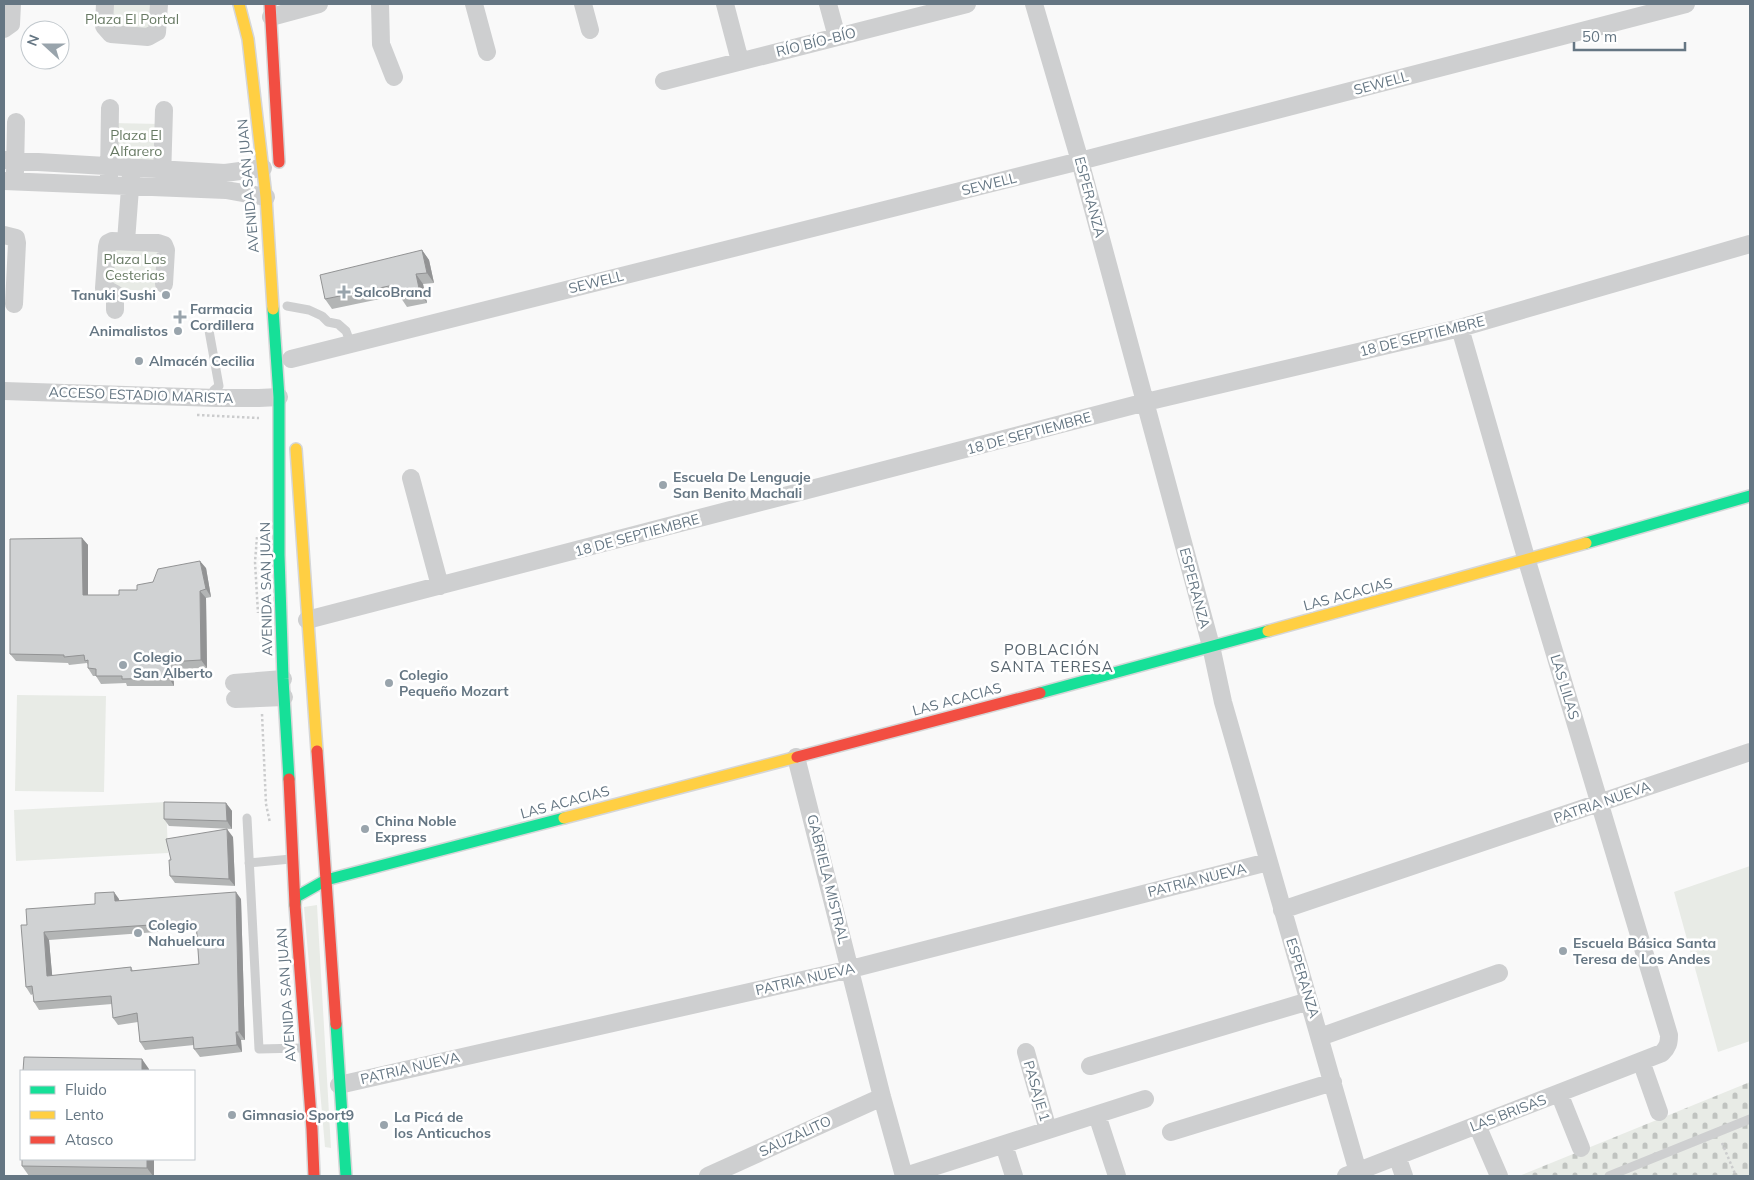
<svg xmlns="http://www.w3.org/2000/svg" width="1754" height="1180" font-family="Mulish,sans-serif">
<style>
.green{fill:#e8ebe6}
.cemetery{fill:url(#cemetery-stones)}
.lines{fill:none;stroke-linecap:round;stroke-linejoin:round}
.fast-casing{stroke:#d5d6d7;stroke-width:14}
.slow-casing{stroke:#d5d6d7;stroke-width:14}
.jam-casing{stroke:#d5d6d7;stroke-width:14}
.path{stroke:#cbcccd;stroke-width:2.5;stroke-dasharray:2.5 2.5;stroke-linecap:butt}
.lane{stroke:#cecfd0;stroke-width:9}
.street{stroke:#cecfd0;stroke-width:18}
.fast{stroke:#16e098;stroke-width:11}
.slow{stroke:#ffcf43;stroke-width:11}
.jam{stroke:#f24e42;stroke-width:11}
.wall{fill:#b3b5b5;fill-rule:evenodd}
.shaded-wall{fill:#929394}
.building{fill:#d0d2d3;stroke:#929394;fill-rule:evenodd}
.poi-dot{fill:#99a4ac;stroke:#fff;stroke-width:2}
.labels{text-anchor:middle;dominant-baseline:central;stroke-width:5;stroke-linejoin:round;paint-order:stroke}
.park-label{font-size:14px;fill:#687a64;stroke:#fff}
.street-label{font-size:14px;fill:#657683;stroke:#fff}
.poi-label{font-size:14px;font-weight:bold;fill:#657683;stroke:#fff;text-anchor:start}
.neighbourhood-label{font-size:15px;letter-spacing:1px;fill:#57646e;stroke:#fff}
</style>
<defs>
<pattern id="cemetery-stones" width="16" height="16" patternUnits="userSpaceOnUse" patternTransform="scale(1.25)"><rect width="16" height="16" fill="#e8ebe6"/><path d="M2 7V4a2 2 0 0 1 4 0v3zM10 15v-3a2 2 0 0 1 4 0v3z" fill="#c0c3c0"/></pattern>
</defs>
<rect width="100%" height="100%" fill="#f9f9f9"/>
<path class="green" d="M105 4H159L157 32 111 34Z
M112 123 161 124 160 163 110 161Z
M110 249 163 252 159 291 107 289Z
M17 695 106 696 104 792 15 791Z
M166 802 168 853 16 861 14 810Z
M1750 866V1041L1718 1052 1674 892Z
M317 905 331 1148 325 1147 304 907Z"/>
<path class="cemetery" d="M1750 1082V1176H1519Z"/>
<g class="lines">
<defs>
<path id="fast" d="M273 309 279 397V555L283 679 289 779
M1586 543 1750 496
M1040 693 1268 631
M295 905 296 897 326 880 564 818
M336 1024 346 1176"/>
<path id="slow" d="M239 4 248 39 266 197 273 309
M296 449 317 751
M1268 631 1586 543
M564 818 797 757"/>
<path id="jam" d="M270 4 279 162
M317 751 336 1024
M797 757 1040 693
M289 779 295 905 312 1129 314 1176"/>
</defs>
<use href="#fast" class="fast-casing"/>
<use href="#slow" class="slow-casing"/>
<use href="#jam" class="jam-casing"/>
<path class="path" d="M197 415 259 418
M257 537 255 562 258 613
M262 714 266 804 270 823
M1722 1143 1736 1176"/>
<path class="lane" d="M287 306 309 310 322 316 328 322 338 324 346 331 351 344
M208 325 219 386 214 390 217 398
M247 818 259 1049 302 1048
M249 863 291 859
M1609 1176 1750 1119"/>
<path class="street" d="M105 4 104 26 111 34 148 37 157 32 159 4
M380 4 381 44 394 77
M474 4 487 52
M583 4 590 30
M725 4 740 61
M828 4 837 37
M1034 4 1080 161 1211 646 1223 702 1358 1172
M271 17 319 4
M4 29 11 24 12 4
M664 81 967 4
M4 160 225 173 263 168
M15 172 16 122
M109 177 110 108
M162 179 164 110
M4 181 226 190 266 197
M4 235 16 238 17 243 14 304
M126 241 131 175
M115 310V294L104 288 107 247 108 243 112 241 158 243 164 245 166 250 164 284
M291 359 1080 161 1686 4
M4 391 217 398H259L279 397
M411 478 440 586
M307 620 1146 402 1460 328 1750 244
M234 683 283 679
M235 699 284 697
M796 757 882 1097 904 1176
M1282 910 1750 752
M1320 1037 1499 973
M1026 1052 1048 1130
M1641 1061 1659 1112
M1090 1066 1309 1001
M339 1085 851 969 1268 862
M1559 1093 1581 1148
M1097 1115 1117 1176
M1477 1125 1499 1176
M1171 1132 1333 1082
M1004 1145 1014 1176
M1397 1156 1404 1176
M708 1176 882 1097
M905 1176 1145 1099
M1346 1176 1662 1053C1668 1047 1669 1043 1669 1035L1527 561 1460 328"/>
<use href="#fast" class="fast"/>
<use href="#slow" class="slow"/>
<use href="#jam" class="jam"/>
</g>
<path class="wall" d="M422 250 429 260 434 283 423 284 427 303 407 307 399 295 332 309 325 299Z
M82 538 88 545V595H119L137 590 153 582 206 568 211 597 206 598 207 668 173 669 174 686H127L126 683 101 684 96 676H93L88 668V665L87 663 69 665 68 663 16 661 10 654Z
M226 803 232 811V829L169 826 164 819Z
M233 837 235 886 175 883 170 876 171 860Z
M119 899V901L241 899 245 1040H241L242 1052 200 1057 194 1049V1045L145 1050 140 1042 138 1022 118 1025 113 1018 112 1004 39 1010 34 1002 33 994 31 995 26 987 27 925 95 904ZM197 929 199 964 133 971 131 967 52 976 49 940Z
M154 1159V1176H29L22 1166Z"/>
<path class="shaded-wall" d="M422 250 429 260 434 283 427 273Z
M416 274 423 284 427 303 420 293Z
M82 538 88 545V603L83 595Z
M200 561 206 568 211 597 206 589Z
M200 591 206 598 207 668 201 660Z
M168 662 173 669 174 686 169 678Z
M226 803 232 811V829L227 821Z
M227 829 233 837 235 886 229 879Z
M114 892 119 899 120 909 115 901Z
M236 892 241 899 245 1040 239 1032Z
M44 932 49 940 53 984 47 976Z
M236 1032 241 1040 242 1052 237 1045Z
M142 1059 149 1069V1071H142Z
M147 1159H154V1176H153L147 1168Z"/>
<path class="building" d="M422 250 427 273 416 274 420 293 400 297 394 285 325 299 320 275Z
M82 538 83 595H119V590H137V585L153 582 158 569 200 561 206 589 200 591 201 660 168 662 169 678 122 679V676H96V669L88 668V660L85 661 84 655 64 657V655L10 654V539Z
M164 802 226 803 227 821 164 819Z
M227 829 229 879 170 876 169 860H171L166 839Z
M114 892 115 901 236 892 239 1032H236L237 1045 194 1049 193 1037 140 1042 137 1013 113 1018 111 996 34 1002 32 986 26 987 21 925H27L26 909 95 904V893ZM196 922 199 964 131 971V967L47 976 44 932Z
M24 1057 142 1059V1071H23Z
M22 1159H147V1168L22 1166Z"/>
<g class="poi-dot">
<path d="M341.5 284.5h5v5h5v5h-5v5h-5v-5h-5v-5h5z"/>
<circle cx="166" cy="295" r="5"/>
<path d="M177.5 309.5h5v5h5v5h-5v5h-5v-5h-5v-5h5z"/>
<circle cx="178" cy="331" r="5"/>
<circle cx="139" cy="361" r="5"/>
<circle cx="663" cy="485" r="5"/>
<circle cx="123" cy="665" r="5"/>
<circle cx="389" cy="683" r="5"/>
<circle cx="365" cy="829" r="5"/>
<circle cx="138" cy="933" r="5"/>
<circle cx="1563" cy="951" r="5"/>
<circle cx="232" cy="1115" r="5"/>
<circle cx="384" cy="1125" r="5"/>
</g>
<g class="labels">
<g class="park-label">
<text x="132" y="19">Plaza El Portal</text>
<text x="136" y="135">Plaza El<tspan x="136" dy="16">Alfarero</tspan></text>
<text x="135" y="259">Plaza Las<tspan x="135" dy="16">Cesterias</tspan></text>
</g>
<g class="street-label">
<text transform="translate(816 42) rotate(-14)">RÍO BÍO-BÍO</text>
<text transform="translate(1381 83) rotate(-15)">SEWELL</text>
<text transform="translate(989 184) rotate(-14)">SEWELL</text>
<text transform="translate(248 186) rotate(-95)">AVENIDA SAN JUAN</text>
<text transform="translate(1090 197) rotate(75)">ESPERANZA</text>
<text transform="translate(596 282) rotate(-14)">SEWELL</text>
<text transform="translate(1422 336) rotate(-14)">18 DE SEPTIEMBRE</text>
<text transform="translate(141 395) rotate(2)">ACCESO ESTADIO MARISTA</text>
<text transform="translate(1029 433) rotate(-15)">18 DE SEPTIEMBRE</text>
<text transform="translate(637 535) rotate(-15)">18 DE SEPTIEMBRE</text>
<text transform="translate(1195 588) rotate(75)">ESPERANZA</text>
<text transform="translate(266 589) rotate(-91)">AVENIDA SAN JUAN</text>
<text transform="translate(1348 594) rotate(-15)">LAS ACACIAS</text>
<text transform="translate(1565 687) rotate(73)">LAS LILAS</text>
<text transform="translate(957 699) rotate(-15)">LAS ACACIAS</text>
<text transform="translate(565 802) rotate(-15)">LAS ACACIAS</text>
<text transform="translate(1602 802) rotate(-19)">PATRIA NUEVA</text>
<text transform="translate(828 879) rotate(76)">GABRIELA MISTRAL</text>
<text transform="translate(1197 880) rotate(-14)">PATRIA NUEVA</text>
<text transform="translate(1303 978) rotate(73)">ESPERANZA</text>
<text transform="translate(805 979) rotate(-13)">PATRIA NUEVA</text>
<text transform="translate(286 995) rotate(-94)">AVENIDA SAN JUAN</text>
<text transform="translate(410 1068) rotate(-13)">PATRIA NUEVA</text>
<text transform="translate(1037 1091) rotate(74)">PASAJE 1</text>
<text transform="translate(1508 1113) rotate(-21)">LAS BRISAS</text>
<text transform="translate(795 1136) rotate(-25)">SAUZALITO</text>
</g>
<g class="poi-label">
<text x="354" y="292">SalcoBrand</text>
<text x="156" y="295" text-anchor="end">Tanuki Sushi</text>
<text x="190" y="309">Farmacia<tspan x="190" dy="16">Cordillera</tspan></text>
<text x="168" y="331" text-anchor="end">Animalistos</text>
<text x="149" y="361">Almacén Cecilia</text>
<text x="673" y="477">Escuela De Lenguaje<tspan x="673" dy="16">San Benito Machali</tspan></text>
<text x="133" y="657">Colegio<tspan x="133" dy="16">San Alberto</tspan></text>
<text x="399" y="675">Colegio<tspan x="399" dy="16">Pequeño Mozart</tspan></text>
<text x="375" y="821">China Noble<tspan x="375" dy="16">Express</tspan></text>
<text x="148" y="925">Colegio<tspan x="148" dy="16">Nahuelcura</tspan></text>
<text x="1573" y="943">Escuela Básica Santa<tspan x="1573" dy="16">Teresa de Los Andes</tspan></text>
<text x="242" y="1115">Gimnasio Sport9</text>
<text x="394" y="1117">La Picá de<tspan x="394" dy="16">los Anticuchos</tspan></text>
</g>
<g class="neighbourhood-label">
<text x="1052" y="649">POBLACIÓN<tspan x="1052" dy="17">SANTA TERESA</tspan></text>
</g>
</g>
<rect width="1754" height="1180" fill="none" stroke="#657683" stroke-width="10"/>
<rect x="20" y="1070" width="175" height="90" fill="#ffffff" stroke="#c1c8cd"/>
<rect x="30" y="1086" width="25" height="8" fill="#16e098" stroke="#c1c8cd"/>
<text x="65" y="1095" font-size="15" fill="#657683">Fluido</text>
<rect x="30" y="1111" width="25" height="8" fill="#ffcf43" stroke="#c1c8cd"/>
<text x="65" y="1120" font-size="15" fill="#657683">Lento</text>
<rect x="30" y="1136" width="25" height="8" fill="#f24e42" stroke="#c1c8cd"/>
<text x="65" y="1145" font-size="15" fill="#657683">Atasco</text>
<g transform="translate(45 45) rotate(291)"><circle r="24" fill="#ffffff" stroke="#c1c8cd"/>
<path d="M0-4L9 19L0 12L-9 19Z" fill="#99a4ac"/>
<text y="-8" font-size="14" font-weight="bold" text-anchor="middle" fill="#657683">N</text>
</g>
<path d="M1574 42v8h111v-8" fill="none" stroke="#657683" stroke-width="2.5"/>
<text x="1582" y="42" font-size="15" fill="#657683" stroke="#ffffff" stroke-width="4" paint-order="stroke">50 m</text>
</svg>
